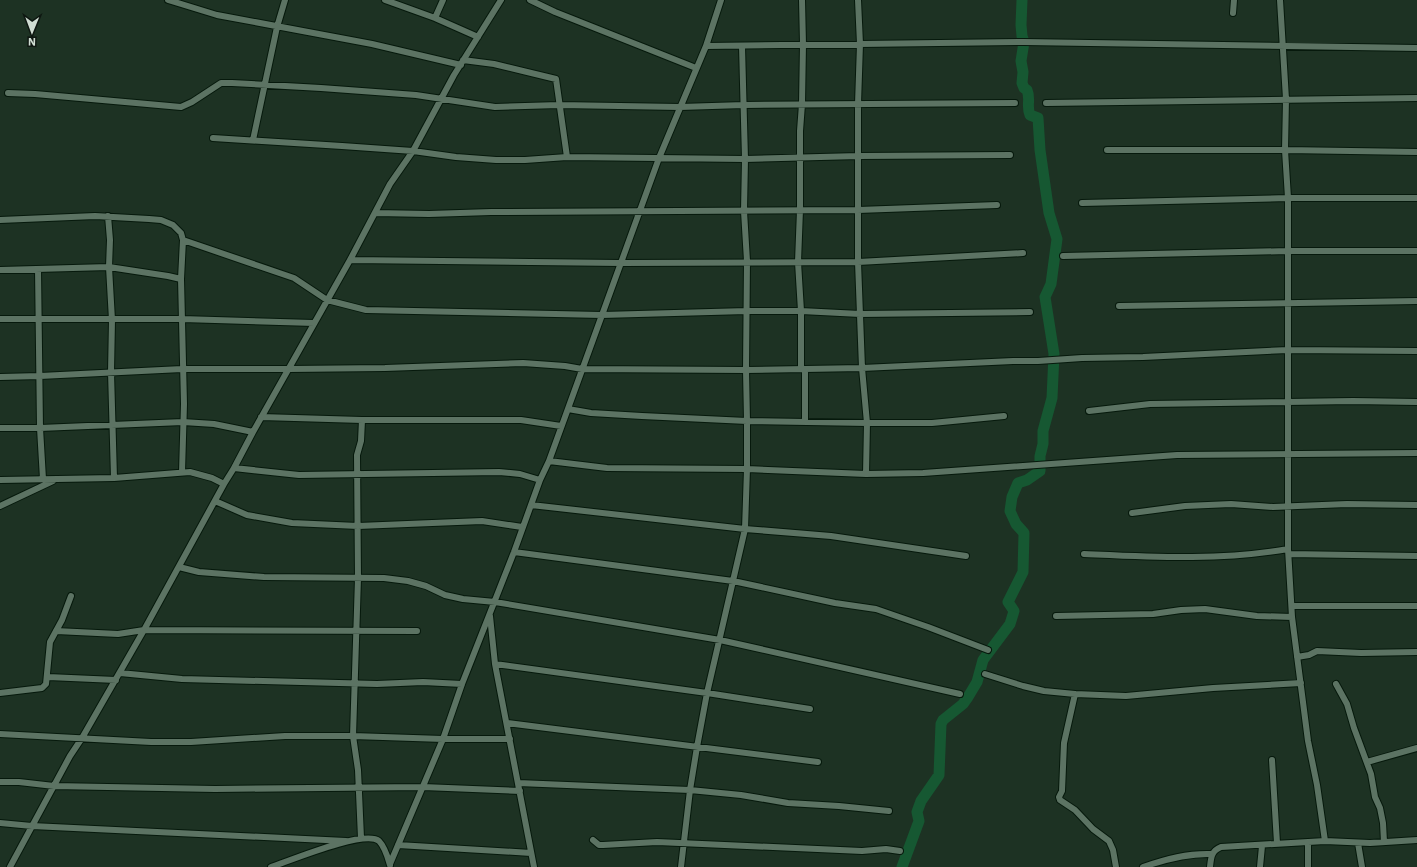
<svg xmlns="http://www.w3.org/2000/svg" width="1417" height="867" font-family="'IBM Plex Sans',sans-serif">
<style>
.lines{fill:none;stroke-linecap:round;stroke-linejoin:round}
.river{stroke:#165832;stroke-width:11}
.minor-casing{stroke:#06190c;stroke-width:8}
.minor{stroke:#5c7363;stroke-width:6}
</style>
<rect width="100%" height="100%" fill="#1d3223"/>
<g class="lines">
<path class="river" d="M902 867 919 821 917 812 921 801 939 775 941 724 943 720 963 704 968 697 977 682 983 660 1010 624 1014 611 1008 602 1023 572 1024 533 1016 524 1010 511 1012 497 1018 483 1027 480 1040 471V456L1043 444V431L1052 398 1054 354 1045 297 1051 284 1057 239 1049 213 1040 150 1038 118 1030 115C1026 106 1031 99 1027 90L1024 88 1022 83 1023 72 1021 61 1024 42 1022 36 1021 25 1022 0"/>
<defs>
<path id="minor" d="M168 0 217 15 372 44 461 65
M385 0 435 18 478 37
M530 0 555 12 696 68
M858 0 860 44 858 104V262L862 368 867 423 866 474
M1280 0 1286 99 1285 150 1288 198V549L1292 617 1308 741 1317 785 1325 841
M1233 13 1234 0
M435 18 443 0
M706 46 1024 42 1417 48
M463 60 494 64 556 79 567 157
M8 93 35 94 181 107 192 102 221 83H232L321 88 416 95 495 107 559 105 680 107 744 105 1015 103
M1046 103 1417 98
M213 138 342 146 413 151 456 157 496 160H525L567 157 745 159 859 156 1010 155
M253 140 277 27 285 0
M1107 150H1285L1417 152
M1082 203 1288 198H1417
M375 213 429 214 491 212 858 210 997 205
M108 216 110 240 109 267 112 320 111 372 114 478
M0 220 95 216 149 219 161 220 173 225 181 233 183 240 294 278 327 300 366 310 602 315 747 311H801L860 314 1030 312
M1063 256 1288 251H1417
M350 260 621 263 858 262 1023 253
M38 269 40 428 43 479
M0 270 109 267 168 276 181 279
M1119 306 1417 301
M0 319H182L314 323
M801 369V311L798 262 800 210V131L802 104 803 44 802 0
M805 369V422
M0 377 40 376 182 369H289L385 368 523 363 565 366 582 369 746 370 862 368 1013 361H1038L1082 358 1143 357 1288 350 1417 351
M568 409 591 413 642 416 747 421 867 423H932L1004 416
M1089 411 1150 404 1353 401 1417 402
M261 417 362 420H521L561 426
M0 428H40L183 422 214 424 253 432
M549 461 607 468 747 469 866 474 923 473 1177 455 1417 453
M234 468 299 475 499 472 520 474 540 480
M182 472 184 404 181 279 183 240
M0 480 114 478 190 472 212 478 224 484
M215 501 247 515 292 523 358 526 482 521 522 527
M531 505 745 529 831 536 966 556
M0 506 53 481
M1132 513 1185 506 1231 504 1273 507 1347 504 1417 505
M514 552 733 581 835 603 876 609 928 627 988 650
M1084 554C1152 557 1221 561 1288 549
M1289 554 1417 556
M179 567 199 572 264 577 384 578 408 581 426 586 445 595 463 599 495 602 720 640 960 694
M1292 606H1417
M490 616 495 664 534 867
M1056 616 1153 614 1181 610 1205 609 1257 616 1292 617
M56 631 118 634 144 630 417 631
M1297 657 1309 655 1317 651 1361 653 1417 652
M495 664 707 693 810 709
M120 673 182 679 377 684 423 682 462 684
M985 674 1023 686 1044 691 1075 694 1126 696 1213 688 1301 683
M48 677 116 680
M1336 684 1347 704 1354 728 1371 774 1375 797 1380 808 1383 823 1384 842
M0 693 42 688 46 684 50 642 62 620 71 596
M1075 694 1064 743 1062 791 1059 797 1060 800 1075 810 1093 829 1109 841 1113 850 1116 867
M507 723 818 762
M0 734 151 742H191L285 736H353L443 739H510
M1272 760 1277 843
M1367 762 1417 748
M0 782H19L54 786 215 789 423 787 520 791
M518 783 690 790 741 795 788 803 839 806 889 811
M0 823 32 826 346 841
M361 838 358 770 353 736 358 578 357 455 361 441 362 420
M593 840 599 845H603L657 842 862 851 886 849 900 851
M1308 842V867
M1358 843 1362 867
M398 845 531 853
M390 864 443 739 462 684 514 552 540 480 549 461 659 158 706 46 721 0
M10 867 70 756 82 738 144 630 224 484 234 468 253 432 350 260 390 184 413 151 454 75 501 0
M271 867C289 861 365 829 379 841 385 847 388 858 390 865
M681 867 690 790 697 747 707 693 745 529 747 469V421L746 370 747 261 744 211 745 159 742 46
M1143 867C1166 859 1188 853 1212 854
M1210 867C1211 858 1211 851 1221 847L1325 841 1370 843 1417 840
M1260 867 1262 846"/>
</defs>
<use href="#minor" class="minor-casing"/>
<use href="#minor" class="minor"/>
</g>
<g transform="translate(32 32) rotate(181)" stroke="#0e1711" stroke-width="3" paint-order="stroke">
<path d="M0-3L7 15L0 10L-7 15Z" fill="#d0ddd3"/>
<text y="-6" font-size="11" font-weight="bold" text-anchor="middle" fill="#d0ddd3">N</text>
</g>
</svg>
